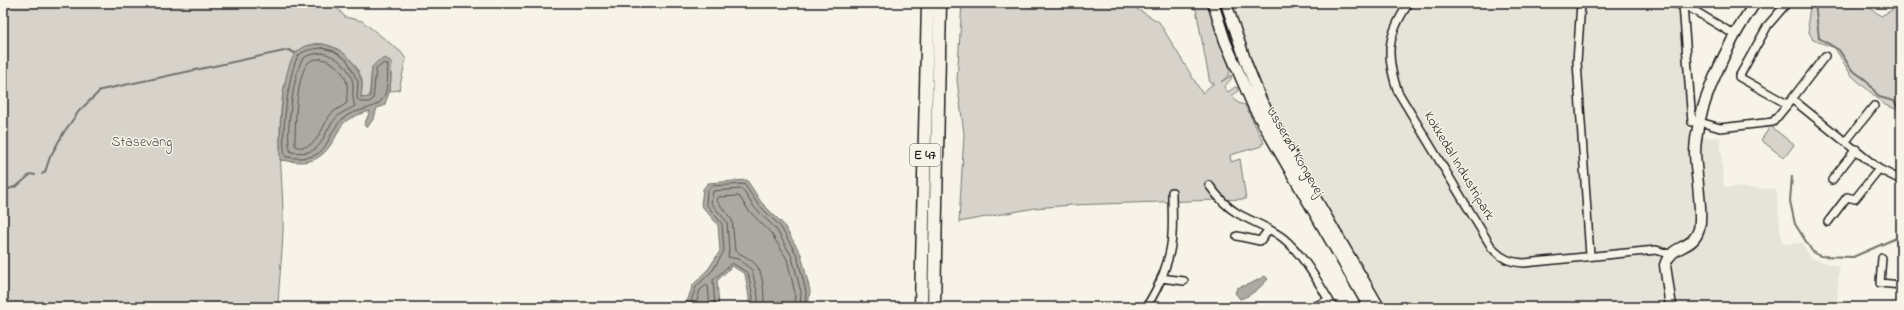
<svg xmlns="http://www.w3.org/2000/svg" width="1904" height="310" font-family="'Indie Flower',sans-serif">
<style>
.built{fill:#e6e3d9}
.green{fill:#d7d3cb;stroke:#7a7874}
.water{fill:#aca9a2;stroke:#72716c}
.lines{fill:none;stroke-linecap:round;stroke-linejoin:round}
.shore{stroke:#565452;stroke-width:1}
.stream{stroke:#72716c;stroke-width:2}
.street-casing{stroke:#1c1c1c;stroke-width:10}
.secondary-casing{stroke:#1c1c1c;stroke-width:13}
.highway-casing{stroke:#1c1c1c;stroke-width:15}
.street{stroke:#f7f3e8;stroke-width:7}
.secondary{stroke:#f7f3e8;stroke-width:10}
.highway{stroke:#f7f3e8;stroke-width:12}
.labels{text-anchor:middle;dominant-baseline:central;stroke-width:3;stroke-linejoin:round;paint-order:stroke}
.shield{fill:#f7f3e8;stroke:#5e5c59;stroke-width:1}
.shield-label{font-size:13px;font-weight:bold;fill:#1c1c1c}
.park-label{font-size:14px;fill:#545351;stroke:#f7f3e8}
.street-label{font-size:14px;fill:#1c1c1c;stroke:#f7f3e8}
</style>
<rect width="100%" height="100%" fill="#f7f3e8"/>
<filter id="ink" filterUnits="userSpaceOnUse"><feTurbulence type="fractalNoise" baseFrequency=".025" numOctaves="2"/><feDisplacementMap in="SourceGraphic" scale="8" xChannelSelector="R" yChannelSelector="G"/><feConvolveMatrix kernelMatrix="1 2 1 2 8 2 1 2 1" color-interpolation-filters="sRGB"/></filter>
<g filter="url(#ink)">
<path class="built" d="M1232 3H1679L1690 137H1720L1724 187 1776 189 1782 244 1802 243 1811 258 1839 267 1837 307H1388L1284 142 1246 58Z"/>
<path class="green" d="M3 3H333L345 17 362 21 401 52 406 59 399 90 390 91 392 62 372 67 369 98H361C361 93 363 85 362 80 352 45 302 25 289 68 274 115 282 165 283 213 284 244 279 276 278 307H3Z
M962 3H1127L1159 22 1202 93 1214 83H1210L1196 9H1194L1192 3H1207L1230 69 1229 75 1221 82 1232 75 1231 79 1224 87 1228 92 1235 87 1238 88 1237 92 1232 96 1238 103 1245 105 1264 143 1261 144 1262 146 1230 155 1231 162 1240 159 1246 199 1072 205 1035 208 959 222 964 134 957 80Z
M1807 3H1863L1881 16 1901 5V113L1896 109 1885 105 1851 75 1835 48 1813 40 1809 32 1808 21 1810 6Z
M1772 124 1773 128 1794 145 1784 158 1761 140 1768 130 1766 125Z"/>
<path class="water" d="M322 44C342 48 355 59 361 80 363 85 361 93 361 98L370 97 372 67 378 61 385 58 392 62 390 91 384 106 377 108 374 118 367 128 364 125 370 111C361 114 349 117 343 124 339 128 338 134 335 138 320 164 307 164 280 160 280 137 280 68 297 52 304 45 312 45 322 44Z
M747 180 761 202 783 224 801 254 810 291 808 307H749V297L745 274 732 266 717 281 719 307H685L693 285 709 268 720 251 718 225 701 205 703 189 708 183Z
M1265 276 1268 279C1261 287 1251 296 1240 299L1235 293 1237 288 1252 283Z"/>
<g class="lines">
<path class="shore" d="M322 48 334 51 347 60 358 82 357 98 360 102H369L373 99 376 69 384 63 388 65C387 77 389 92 381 101 376 108 357 110 348 115 320 133 337 164 286 157 279 145 289 66 299 55 306 49 314 49 322 48Z
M322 53C337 56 351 68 353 84 353 92 352 98 355 106 349 110 341 112 336 118 319 136 326 157 291 152 284 141 294 72 302 60 307 54 315 54 322 53Z
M321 59C334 61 344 71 347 84 348 90 346 97 347 103 342 107 336 109 331 114 321 127 318 150 297 147L295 145C295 129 296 73 309 62 312 59 317 59 321 59Z
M689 307 696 287 713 270 724 251 722 224 706 204 707 191 711 186 744 184 758 204 780 226 797 255 806 292 805 307
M695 307 700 290 706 285 708 286 710 307
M715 307 713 280 732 263 748 273 753 297 752 307
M758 307V296L752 270 738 259 728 257 729 250 727 222 711 203 713 191 742 189 754 207 776 229 792 257 801 292 800 307
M764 307C764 295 764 276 757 266 752 259 742 255 735 251L732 220 717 201 718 197 739 196 749 211 771 233 787 259 795 293 794 307"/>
<path class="stream" d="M1815 3 1819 38 1839 50 1852 70 1866 80 1879 97 1894 101 1901 112
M42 174 45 172 50 157 64 132 79 111 101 90 289 50 295 53
M1792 176 1790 201 1795 224 1812 251 1820 256 1853 257 1901 236
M3 191 17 186 31 174 35 175"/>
<defs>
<path id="street" d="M1409 3C1387 35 1385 55 1398 92L1492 248C1502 259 1510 262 1524 263L1656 250 1669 254
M1581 3 1577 62 1590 256
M1674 3 1690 8 1735 35
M1787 3 1768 25 1739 77 1787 104
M1683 5 1692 122
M1792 99 1825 56
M1700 122 1720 128 1773 122 1792 99 1879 169 1901 180
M1846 141 1874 106
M1832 180 1856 149
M1209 185C1217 196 1225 206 1237 213 1252 222 1269 227 1283 238 1304 255 1319 284 1333 307
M1828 222 1847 197 1855 199 1879 169
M1237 236 1260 241 1269 229
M1882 258 1880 283 1901 285
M1161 278 1184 281
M1146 307C1159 288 1171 259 1172 235 1173 221 1172 206 1172 192
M1313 307 1329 300"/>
<path id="secondary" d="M1213 3 1225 41 1254 108 1369 307
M1226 3 1247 65 1261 100 1313 194 1379 307
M1671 307 1665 265C1672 243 1693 251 1699 229 1703 212 1696 174 1695 154 1695 108 1729 40 1755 3"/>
<path id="highway" d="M921 307 928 3
M934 307 940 3"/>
</defs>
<use href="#street" class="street-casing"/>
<use href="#secondary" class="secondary-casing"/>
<use href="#highway" class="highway-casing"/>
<use href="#street" class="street"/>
<use href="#secondary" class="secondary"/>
<use href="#highway" class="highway"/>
</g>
</g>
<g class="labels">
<rect class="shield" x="910" y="144" width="30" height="22" rx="3"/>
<g class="shield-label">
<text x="925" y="155">E 47</text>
</g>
<g class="park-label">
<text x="142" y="142">Stasevang</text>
</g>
<g class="street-label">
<text transform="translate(1295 152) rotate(60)">Usserød Kongevej</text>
<text transform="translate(1459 166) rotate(59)">Kokkedal Industripark</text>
</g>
</g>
<rect width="1904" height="310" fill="none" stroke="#f7f3e8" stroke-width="16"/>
<rect x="8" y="8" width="1888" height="294" fill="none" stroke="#1c1c1c" stroke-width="1.5" filter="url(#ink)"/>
</svg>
